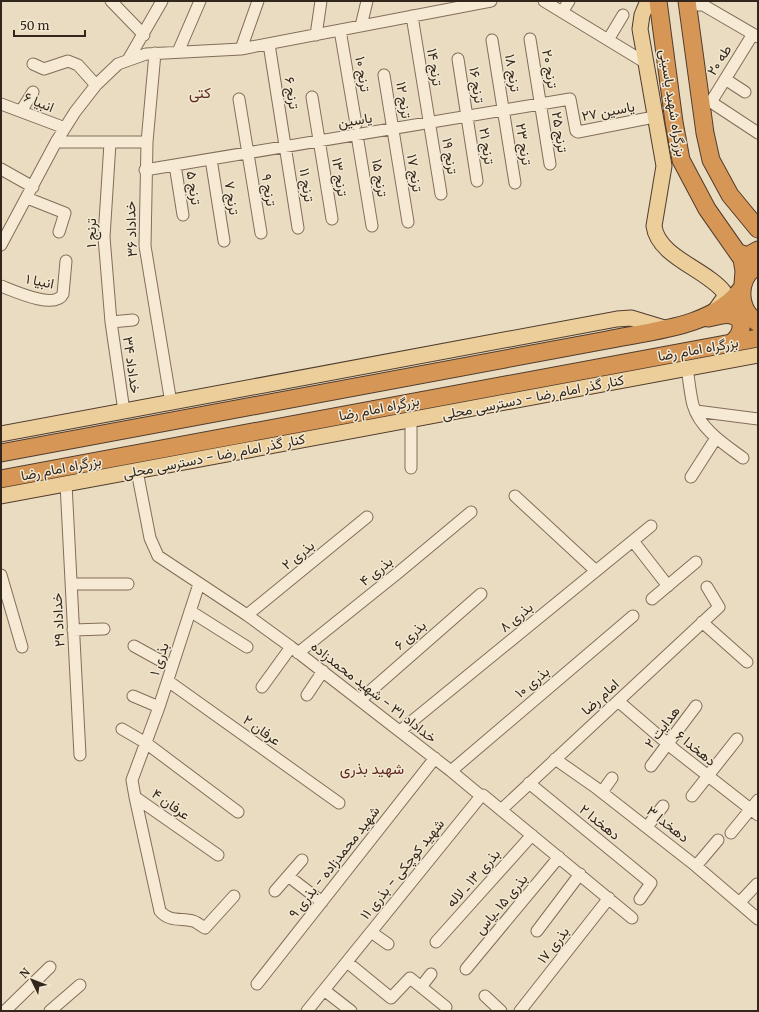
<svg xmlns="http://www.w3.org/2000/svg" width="759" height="1012" font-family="Merriweather,Vazirmatn,serif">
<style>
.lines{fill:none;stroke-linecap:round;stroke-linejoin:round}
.minor-casing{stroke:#836d5a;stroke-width:13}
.major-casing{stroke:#503c2e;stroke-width:17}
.highway-casing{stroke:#503c2e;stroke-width:19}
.minor{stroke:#f6ead4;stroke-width:11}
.major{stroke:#ecce9b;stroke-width:15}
.highway{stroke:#d59656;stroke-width:17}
.labels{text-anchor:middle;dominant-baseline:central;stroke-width:3;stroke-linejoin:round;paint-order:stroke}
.street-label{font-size:14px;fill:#33271d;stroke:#f2e7d0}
.neighbourhood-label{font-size:15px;fill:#5d2920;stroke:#f2e7d0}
</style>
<rect width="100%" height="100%" fill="#eadcc1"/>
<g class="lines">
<defs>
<path id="minor" d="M111 1 144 35
M544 1 646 63
M688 5H703L758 37
M562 12 569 1
M412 16 441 194
M361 26 367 1
M340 30 356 124
M753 34 711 102 758 133
M316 35 321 1
M530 39 550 164
M492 40 515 183
M608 40 623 15
M269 44 298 228
M241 49 258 1
M178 52 200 1
M155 53 147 142 145 246 171 403
M458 59 477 181
M128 60 162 1
M33 64 44 69 68 61 78 65 96 85
M384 75 408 222
M725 79 745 92
M312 97 332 219
M239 99 261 233
M1 104 65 128
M21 111 33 92
M357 135 372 226
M56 142H147
M110 143 104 237 111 322 124 411
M211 159 224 241
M175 165 183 215
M1 169 33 187
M145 170 570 99 576 131 578 132 654 117
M27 198 65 213 59 232
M1 245 56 142 75 112 96 85 118 64 146 54 241 49 491 1
M1 286C14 291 55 310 63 294L66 261
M111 322 133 320
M687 368C689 380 690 393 693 405 700 429 724 444 743 458
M696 411 758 419
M411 420V468
M137 471 150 538 158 556 247 615 291 647 451 771 481 796 483 795 489 800 632 918
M691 477 716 438
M66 484 80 755
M515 496 596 571
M633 541 668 586
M1 575 22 647
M71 584H128
M199 584 159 707 132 780 135 797 218 855
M652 599 696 562
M190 611 247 647
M247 615 367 517
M702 622 747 662
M73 630 104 629
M134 646 172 667
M298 653 399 572 471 512
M168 681 339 803
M262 687 291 647
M307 695 323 671
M133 696 159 707
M360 700 481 594
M618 701 675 750 758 815
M122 729 146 743 238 812
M400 731 651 526
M555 759 595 787 696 866 758 919
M651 766 696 706
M451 771 633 616
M529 783 651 883 640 899
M602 792 612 778
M692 796 737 739
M135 797 160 911C169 922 181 918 193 921 197 922 201 926 205 928L234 896
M501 810 719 607 707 587
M647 827 663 806
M731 833 758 800
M696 866 718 840
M288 876 322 902
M275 891 302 860
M740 902 757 884
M537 931 580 874
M371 932 388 944
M436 942 532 835
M347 962 391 998 410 978 446 1007
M466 969 559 857
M257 984 435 758
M421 987 431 974
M324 990 351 1011
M485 996 501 1011
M5 1011 50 967
M50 1011 80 985
M307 1011 481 796
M520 1011 609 898"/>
<path id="major" d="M648 1 642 15 640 29 664 166 654 226C658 257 706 269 724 292V298L714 312
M1 434 617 319 631 318 664 328
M1 496 758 355"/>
<path id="highway" d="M658 1 674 122 681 160 707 209 742 259 744 271 743 284
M687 1 705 133 711 160 730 195 758 229
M739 253 747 256 758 250
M758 265C736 279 737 309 758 323
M708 318C715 317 724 313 731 315 748 319 741 338 729 344
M1 453 607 340C651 331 715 327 742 288
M1 479 758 338"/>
</defs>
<use href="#minor" class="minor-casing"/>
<use href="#major" class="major-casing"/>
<use href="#highway" class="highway-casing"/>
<use href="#minor" class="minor"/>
<use href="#major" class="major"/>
<use href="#highway" class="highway"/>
</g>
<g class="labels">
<g class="street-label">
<text transform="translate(719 60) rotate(-58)">طه ۲۰</text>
<text transform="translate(435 67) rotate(81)">ترنج ۱۴</text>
<text transform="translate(550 69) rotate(81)">ترنج ۲۰</text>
<text transform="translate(513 73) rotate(81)">ترنج ۱۸</text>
<text transform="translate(363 74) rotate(81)">ترنج ۱۰</text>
<text transform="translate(477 85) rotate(81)">ترنج ۱۶</text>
<text transform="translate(292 93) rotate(81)">ترنج ۶</text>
<text transform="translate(404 100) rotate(81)">ترنج ۱۲</text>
<text transform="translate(39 102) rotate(22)">انبیا ۶</text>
<text transform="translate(673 103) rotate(81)">بزرگراه شهید یاسینی</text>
<text transform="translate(608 111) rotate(-11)">یاسین ۲۷</text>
<text transform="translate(355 120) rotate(-9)">یاسین</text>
<text transform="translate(560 132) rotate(81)">ترنج ۲۵</text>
<text transform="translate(524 144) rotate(81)">ترنج ۲۳</text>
<text transform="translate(487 146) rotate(81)">ترنج ۲۱</text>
<text transform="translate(450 156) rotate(81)">ترنج ۱۹</text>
<text transform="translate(415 173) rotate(81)">ترنج ۱۷</text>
<text transform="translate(340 177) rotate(81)">ترنج ۱۳</text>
<text transform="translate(380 178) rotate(81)">ترنج ۱۵</text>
<text transform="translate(307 185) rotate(81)">ترنج ۱۱</text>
<text transform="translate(194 188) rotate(81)">ترنج ۵</text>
<text transform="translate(269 190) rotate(81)">ترنج ۹</text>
<text transform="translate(232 198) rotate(81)">ترنج ۷</text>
<text transform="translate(131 229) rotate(-92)">خداداد ۳۶</text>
<text transform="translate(91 233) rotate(-90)">ترنج ۱</text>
<text transform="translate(40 281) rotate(11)">انبیا ۱</text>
<text transform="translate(698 349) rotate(-10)">بزرگراه امام رضا</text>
<text transform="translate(132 365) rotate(82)">خداداد ۳۴</text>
<text transform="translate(533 397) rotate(-11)">کنار گذر امام رضا - دسترسی محلی</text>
<text transform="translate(379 408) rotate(-11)">بزرگراه امام رضا</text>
<text transform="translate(214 456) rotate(-11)">کنار گذر امام رضا - دسترسی محلی</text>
<text transform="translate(61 468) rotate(-11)">بزرگراه امام رضا</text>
<text transform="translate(298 555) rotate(-39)">بذری ۲</text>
<text transform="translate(376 571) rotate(-39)">بذری ۴</text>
<text transform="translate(516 617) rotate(-39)">بذری ۸</text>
<text transform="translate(58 620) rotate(-93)">خداداد ۲۹</text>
<text transform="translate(410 635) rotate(-41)">بذری ۶</text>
<text transform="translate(159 659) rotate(-72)">بذری ۱</text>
<text transform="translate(532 682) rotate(-40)">بذری ۱۰</text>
<text transform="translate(374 692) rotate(38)">خداداد ۳۱ - شهید محمدزاده</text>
<text transform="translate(600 697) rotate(-43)">امام رضا</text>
<text transform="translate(662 727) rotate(-53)">هدایت ۲</text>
<text transform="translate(262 730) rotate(35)">عرفان ۲</text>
<text transform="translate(696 748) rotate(39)">دهخدا ۶</text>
<text transform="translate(171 804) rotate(35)">عرفان ۴</text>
<text transform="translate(600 822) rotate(39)">دهخدا ۲</text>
<text transform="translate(668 824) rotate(38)">دهخدا ۳</text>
<text transform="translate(334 862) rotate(-52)">شهید محمدزاده - بذری ۹</text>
<text transform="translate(402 869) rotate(-51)">شهید کوچکی - بذری ۱۱</text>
<text transform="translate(473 878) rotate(-48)">بذری ۱۳ ـ لاله</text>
<text transform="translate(501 904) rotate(-50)">بذری ۱۵ ـ‌یاس</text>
<text transform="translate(553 945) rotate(-52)">بذری ۱۷</text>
</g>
<g class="neighbourhood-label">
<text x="200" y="92">کتی</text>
<text x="372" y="768">شهید بذری</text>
</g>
</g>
<rect width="759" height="1012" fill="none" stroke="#33271d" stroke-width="4"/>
<g transform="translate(32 980) rotate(313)" stroke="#f2e7d0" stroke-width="3" paint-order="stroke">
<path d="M0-3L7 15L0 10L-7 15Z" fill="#33271d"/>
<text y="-6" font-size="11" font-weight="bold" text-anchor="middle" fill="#33271d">N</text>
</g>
<path d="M14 30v6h71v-6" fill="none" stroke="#33271d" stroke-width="2"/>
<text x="20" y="30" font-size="12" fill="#33271d" stroke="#f2e7d0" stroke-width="3" paint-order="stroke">50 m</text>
</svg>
